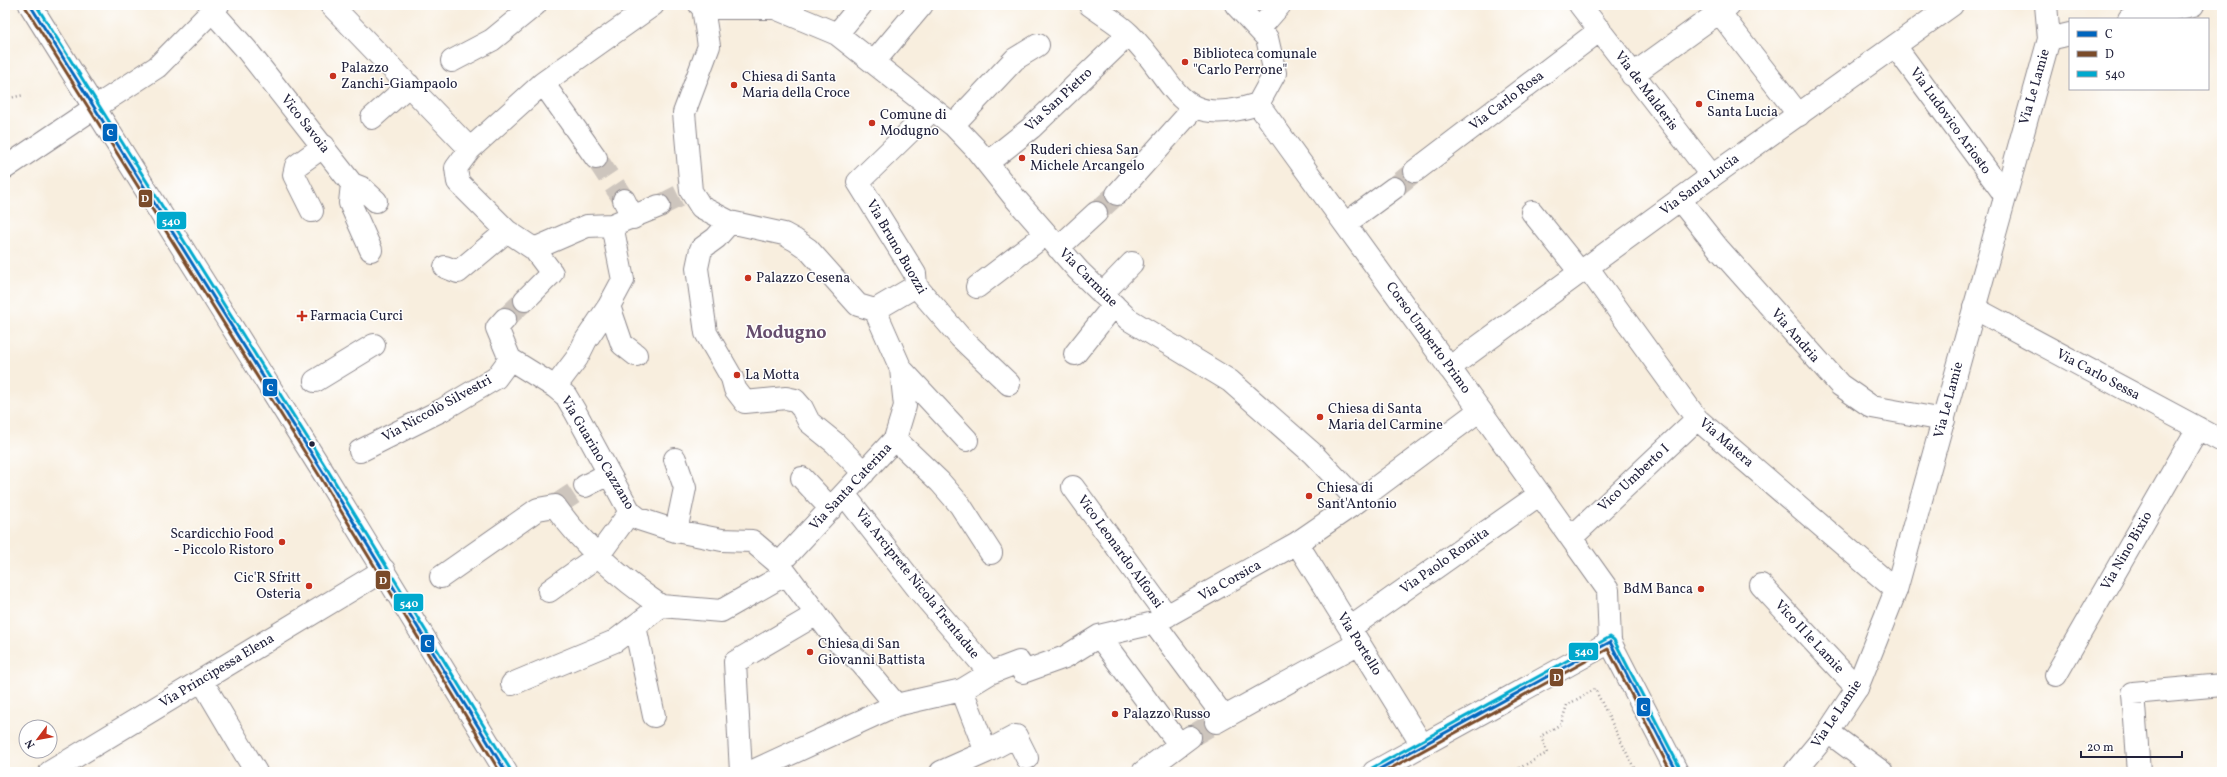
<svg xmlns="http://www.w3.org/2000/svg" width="2227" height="777" font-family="Vollkorn,serif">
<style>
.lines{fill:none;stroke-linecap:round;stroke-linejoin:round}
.street-tunnel{stroke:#cdc5bd;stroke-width:22;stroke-dasharray:22 11;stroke-linecap:butt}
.street-casing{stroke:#8d888c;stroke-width:24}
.secondary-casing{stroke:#8d888c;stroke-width:24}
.path{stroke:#8d888c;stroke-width:2.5;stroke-dasharray:1 3;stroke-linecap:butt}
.street{stroke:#fff;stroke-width:22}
.secondary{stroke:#fff;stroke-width:22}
.bus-1-casing{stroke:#fff;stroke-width:6}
.bus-2-casing{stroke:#fff;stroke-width:6}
.bus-3-casing{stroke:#fff;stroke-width:6}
.bus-1{stroke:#0065bd;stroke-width:3}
.bus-2{stroke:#7a4b2a;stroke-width:3}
.bus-3{stroke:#00a9ce;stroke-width:3}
.poi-dot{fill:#c8321e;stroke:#fff;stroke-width:1.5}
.bus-dot{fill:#22223b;stroke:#fff;stroke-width:1.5}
.labels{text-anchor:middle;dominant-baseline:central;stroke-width:3;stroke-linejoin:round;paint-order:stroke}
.poi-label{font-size:14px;fill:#22223b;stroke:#fff;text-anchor:start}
.street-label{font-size:14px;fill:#22223b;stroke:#fff}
.district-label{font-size:18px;font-weight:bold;fill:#674e6e;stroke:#fff}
.line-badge{stroke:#fff;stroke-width:1.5}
.badge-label{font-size:11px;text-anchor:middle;font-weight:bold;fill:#fff}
</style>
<rect width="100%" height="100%" fill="#fff"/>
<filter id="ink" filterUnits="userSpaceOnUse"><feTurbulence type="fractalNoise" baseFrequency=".025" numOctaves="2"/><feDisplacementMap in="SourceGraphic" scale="8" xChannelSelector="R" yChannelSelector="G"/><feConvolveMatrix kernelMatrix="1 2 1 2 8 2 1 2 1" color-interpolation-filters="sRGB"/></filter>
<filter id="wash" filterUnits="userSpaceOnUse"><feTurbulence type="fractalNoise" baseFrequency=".012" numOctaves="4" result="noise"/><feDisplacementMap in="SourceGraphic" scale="16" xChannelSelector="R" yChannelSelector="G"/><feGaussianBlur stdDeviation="0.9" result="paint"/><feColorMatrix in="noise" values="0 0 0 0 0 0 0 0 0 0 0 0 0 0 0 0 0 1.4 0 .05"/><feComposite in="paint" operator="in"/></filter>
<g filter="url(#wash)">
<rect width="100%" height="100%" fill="#f8eede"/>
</g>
<g filter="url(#ink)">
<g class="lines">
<path class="street-tunnel" d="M596 158 624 200
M1394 188 1415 171
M659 206 681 195
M1096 213 1117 194
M505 319 525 300
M555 506 585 486
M1190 737 1216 722"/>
<defs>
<path id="street" d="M331 5 470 149 456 168 458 182 507 231 534 249 552 273 525 300
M700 5 703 8H775L837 34 953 125 975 148 1014 197 1078 270 1128 319 1230 381 1312 453 1358 501
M1090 5C1102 14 1118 23 1129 34 1178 81 1174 131 1258 104
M1236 5 1267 38 1275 73 1258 104 1480 410 1608 590 1610 642
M1580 5 1712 176
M703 8 709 46 684 113 691 191 701 207 730 222 784 234 795 240 808 249 858 305 875 310
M212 11 246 49 352 184 350 203 371 250
M1719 12 1799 115
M2129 19 2193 5
M1260 28 1280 5
M837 34 861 5
M2049 39 2070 34
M1895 46 2005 195
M452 61 492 40 535 5
M874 62 922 5
M1632 75 1729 5
M543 83 596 158
M932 110 858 182 915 274 916 286 960 337 1009 384
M372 118 409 85
M953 125 1015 59 1038 45
M470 149 543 83 653 5
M987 163 1031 128 1129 34
M5 168 94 108
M1415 171 1600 30
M352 184 362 188 376 201
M1117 194 1194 108
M624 200 633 218
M1680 200 1718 248 1840 385 1872 407 1944 420
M312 211 294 175 296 166 324 146
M1532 212 1580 272
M730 222 716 238 701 249 697 268 706 333 732 378 735 389 745 402 786 398 795 400 802 408 809 422 835 443 864 473
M1345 224 1394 188
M612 225 623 280 609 306 586 340 577 358 555 387 566 396 576 413 630 512 639 519 676 531 722 540 752 541 779 564 837 641 862 664 896 705 962 690 990 673 1019 662 1023 672 1065 657 1099 636 1154 623 1297 543 1358 501 1480 410
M1058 248 1096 213
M534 249 587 226 612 225 659 206
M445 267 458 272 507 231
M1587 267 1697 419 1896 590
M977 287 1046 234
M1102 294 1132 263
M609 306 622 344 636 355
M1974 308 2222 441
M875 310 916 286
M1075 354 1114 305
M510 359 555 387
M901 369 967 440
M315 381 374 345
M895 439 940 482 960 505 991 553
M360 451 442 410 496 378 510 359 497 328 505 319
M675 459 685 488 676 531
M802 478 831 509
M585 486 608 474
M1073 487 1167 616
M844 494 918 589 990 673
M1571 538 1697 419
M1297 543 1422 745
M779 564 895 439 905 406 901 369 875 310
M441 577 538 509 555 506C583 545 621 579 661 606
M1761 585 1857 688
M549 591 598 556 630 512
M1154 623 1224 717
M635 626 654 716
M1350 628 1540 494
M1099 636 1179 744
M2056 675 2198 428
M202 681 256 772
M512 684 615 641 661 606 721 611 786 574
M1216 722 1359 643
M1828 732 1882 772
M986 752 1016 736 1027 758
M50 772 384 570
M741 772 735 662 817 614
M751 772 896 705
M941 772 986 752 962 690
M1143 772 1190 737
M2139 772 2133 693 2222 685"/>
<path id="secondary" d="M30 5 323 472 506 772
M94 108 157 67 218 5
M1449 368 1712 176 1952 5
M1374 772 1610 642 1677 772
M1795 772 1828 732 1857 688 1896 590 2049 39 2046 5"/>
</defs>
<use href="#street" class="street-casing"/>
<use href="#secondary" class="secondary-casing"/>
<path class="path" d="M5 99 24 95
M1512 772 1547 753 1541 736 1561 724 1567 705 1595 689 1636 772"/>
<use href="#street" class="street"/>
<use href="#secondary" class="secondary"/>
<defs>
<path id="bus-1" d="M30 5 323 472 506 772
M1610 642 1677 772
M1374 772 1610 642"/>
<path id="bus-2" d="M26 8 319 475 500 772
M1384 772 1608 649 1671 772"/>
<path id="bus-3" d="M36 5 327 469 510 769
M1372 768 1610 637 1614 640 1681 770"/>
</defs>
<use href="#bus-1" class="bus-1-casing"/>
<use href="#bus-2" class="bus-2-casing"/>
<use href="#bus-3" class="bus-3-casing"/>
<use href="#bus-1" class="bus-1"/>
<use href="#bus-2" class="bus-2"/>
<use href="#bus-3" class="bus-3"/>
</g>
</g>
<g class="poi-dot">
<circle cx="1185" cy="62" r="4"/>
<circle cx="333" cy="76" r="4"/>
<circle cx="734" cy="85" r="4"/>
<circle cx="1699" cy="104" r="4"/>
<circle cx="872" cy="123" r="4"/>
<circle cx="1022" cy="158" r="4"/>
<circle cx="748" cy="278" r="4"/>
<path d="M300 310h4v4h4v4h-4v4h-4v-4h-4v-4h4z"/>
<circle cx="737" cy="375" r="4"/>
<circle cx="1320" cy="417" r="4"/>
<circle cx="1309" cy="496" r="4"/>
<circle cx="282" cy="542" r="4"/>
<circle cx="309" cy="586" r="4"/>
<circle cx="1701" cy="589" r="4"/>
<circle cx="810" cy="652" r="4"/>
<circle cx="1115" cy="714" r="4"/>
</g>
<circle class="bus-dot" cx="312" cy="444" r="3.5"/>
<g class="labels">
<g class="poi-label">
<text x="1193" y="54">Biblioteca comunale<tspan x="1193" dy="16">"Carlo Perrone"</tspan></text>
<text x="341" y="68">Palazzo<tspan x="341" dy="16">Zanchi-Giampaolo</tspan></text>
<text x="742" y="77">Chiesa di Santa<tspan x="742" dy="16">Maria della Croce</tspan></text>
<text x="1707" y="96">Cinema<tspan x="1707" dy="16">Santa Lucia</tspan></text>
<text x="880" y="115">Comune di<tspan x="880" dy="16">Modugno</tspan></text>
<text x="1030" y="150">Ruderi chiesa San<tspan x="1030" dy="16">Michele Arcangelo</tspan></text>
<text x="756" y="278">Palazzo Cesena</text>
<text x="310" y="316">Farmacia Curci</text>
<text x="745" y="375">La Motta</text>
<text x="1328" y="409">Chiesa di Santa<tspan x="1328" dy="16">Maria del Carmine</tspan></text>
<text x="1317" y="488">Chiesa di<tspan x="1317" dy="16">Sant'Antonio</tspan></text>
<text x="274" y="534" text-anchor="end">Scardicchio Food<tspan x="274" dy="16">- Piccolo Ristoro</tspan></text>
<text x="301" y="578" text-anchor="end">Cic'R Sfritt<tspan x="301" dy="16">Osteria</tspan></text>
<text x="1693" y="589" text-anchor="end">BdM Banca</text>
<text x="818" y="644">Chiesa di San<tspan x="818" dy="16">Giovanni Battista</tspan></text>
<text x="1123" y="714">Palazzo Russo</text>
</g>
<g class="street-label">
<text transform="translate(2035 87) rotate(-74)">Via Le Lamie</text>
<text transform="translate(1646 91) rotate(53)">Via de Malderis</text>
<text transform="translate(1059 100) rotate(-43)">Via San Pietro</text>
<text transform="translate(1507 101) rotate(-37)">Via Carlo Rosa</text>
<text transform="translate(1950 121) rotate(54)">Via Ludovico Ariosto</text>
<text transform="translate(305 124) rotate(52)">Vico Savoia</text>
<text transform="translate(1700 185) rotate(-36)">Via Santa Lucia</text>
<text transform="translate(896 247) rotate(60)">Via Bruno Buozzi</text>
<text transform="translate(1088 278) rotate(45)">Via Carmine</text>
<text transform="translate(1795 336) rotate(49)">Via Andria</text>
<text transform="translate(1428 338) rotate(54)">Corso Umberto Primo</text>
<text transform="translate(2098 375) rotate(28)">Via Carlo Sessa</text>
<text transform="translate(1949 400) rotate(-75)">Via Le Lamie</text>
<text transform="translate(437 409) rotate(-29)">Via Niccolò Silvestri</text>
<text transform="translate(1726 443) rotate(41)">Via Matera</text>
<text transform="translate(597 453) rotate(59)">Via Guarino Cazzano</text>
<text transform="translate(1634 478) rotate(-43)">Vico Umberto I</text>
<text transform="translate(851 487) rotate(-47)">Via Santa Caterina</text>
<text transform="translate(2127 551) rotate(-60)">Via Nino Bixio</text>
<text transform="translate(1120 552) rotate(54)">Vico Leonardo Alfonsi</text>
<text transform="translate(1445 561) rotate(-35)">Via Paolo Romita</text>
<text transform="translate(1230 581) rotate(-29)">Via Corsica</text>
<text transform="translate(917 584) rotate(51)">Via Arciprete Nicola Trentadue</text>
<text transform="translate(1809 637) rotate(47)">Vico II le Lamie</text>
<text transform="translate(1359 644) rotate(58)">Via Portello</text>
<text transform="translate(217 671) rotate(-31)">Via Principessa Elena</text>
<text transform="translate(1837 714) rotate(-56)">Via Le Lamie</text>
</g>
<g class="district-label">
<text x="786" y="333">Modugno</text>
</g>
</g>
<g class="line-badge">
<rect x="102" y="123" width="16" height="19" rx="4" fill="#0065bd"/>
<rect x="138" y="189" width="15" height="19" rx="4" fill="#7a4b2a"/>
<rect x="156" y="211" width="31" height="19" rx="4" fill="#00a9ce"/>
<rect x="262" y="378" width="16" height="19" rx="4" fill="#0065bd"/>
<rect x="375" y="570" width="16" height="20" rx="4" fill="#7a4b2a"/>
<rect x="393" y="593" width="31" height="19" rx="4" fill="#00a9ce"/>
<rect x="420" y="634" width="15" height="19" rx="4" fill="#0065bd"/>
<rect x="1568" y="642" width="31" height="19" rx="4" fill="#00a9ce"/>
<rect x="1549" y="668" width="15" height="19" rx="4" fill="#7a4b2a"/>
<rect x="1636" y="697" width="15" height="20" rx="4" fill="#0065bd"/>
</g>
<g class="badge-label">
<text x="110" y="136">C</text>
<text x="145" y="202">D</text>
<text x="171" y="225">540</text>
<text x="270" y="391">C</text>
<text x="383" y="584">D</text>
<text x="409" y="607">540</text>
<text x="428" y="647">C</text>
<text x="1584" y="655">540</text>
<text x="1557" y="681">D</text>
<text x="1644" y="711">C</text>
</g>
<rect width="2227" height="777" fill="none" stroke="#fff" stroke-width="20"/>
<rect x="2069" y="18" width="140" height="72" fill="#ffffff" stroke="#a7a7b1"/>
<rect x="2077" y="31" width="20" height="6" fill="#0065bd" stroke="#a7a7b1"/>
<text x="2105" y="38" font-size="12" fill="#22223b">C</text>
<rect x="2077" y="51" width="20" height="6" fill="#7a4b2a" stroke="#a7a7b1"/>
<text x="2105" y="58" font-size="12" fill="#22223b">D</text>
<rect x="2077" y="71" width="20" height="6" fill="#00a9ce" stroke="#a7a7b1"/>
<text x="2105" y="78" font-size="12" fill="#22223b">540</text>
<g transform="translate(38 739) rotate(238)"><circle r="19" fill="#ffffff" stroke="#a7a7b1"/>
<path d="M0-3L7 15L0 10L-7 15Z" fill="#c8321e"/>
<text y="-6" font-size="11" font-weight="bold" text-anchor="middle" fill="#22223b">N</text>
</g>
<path d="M2081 751v6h101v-6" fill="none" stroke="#22223b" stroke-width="2"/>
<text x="2087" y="751" font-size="12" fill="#22223b" stroke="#ffffff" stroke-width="3" paint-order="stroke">20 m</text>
</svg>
